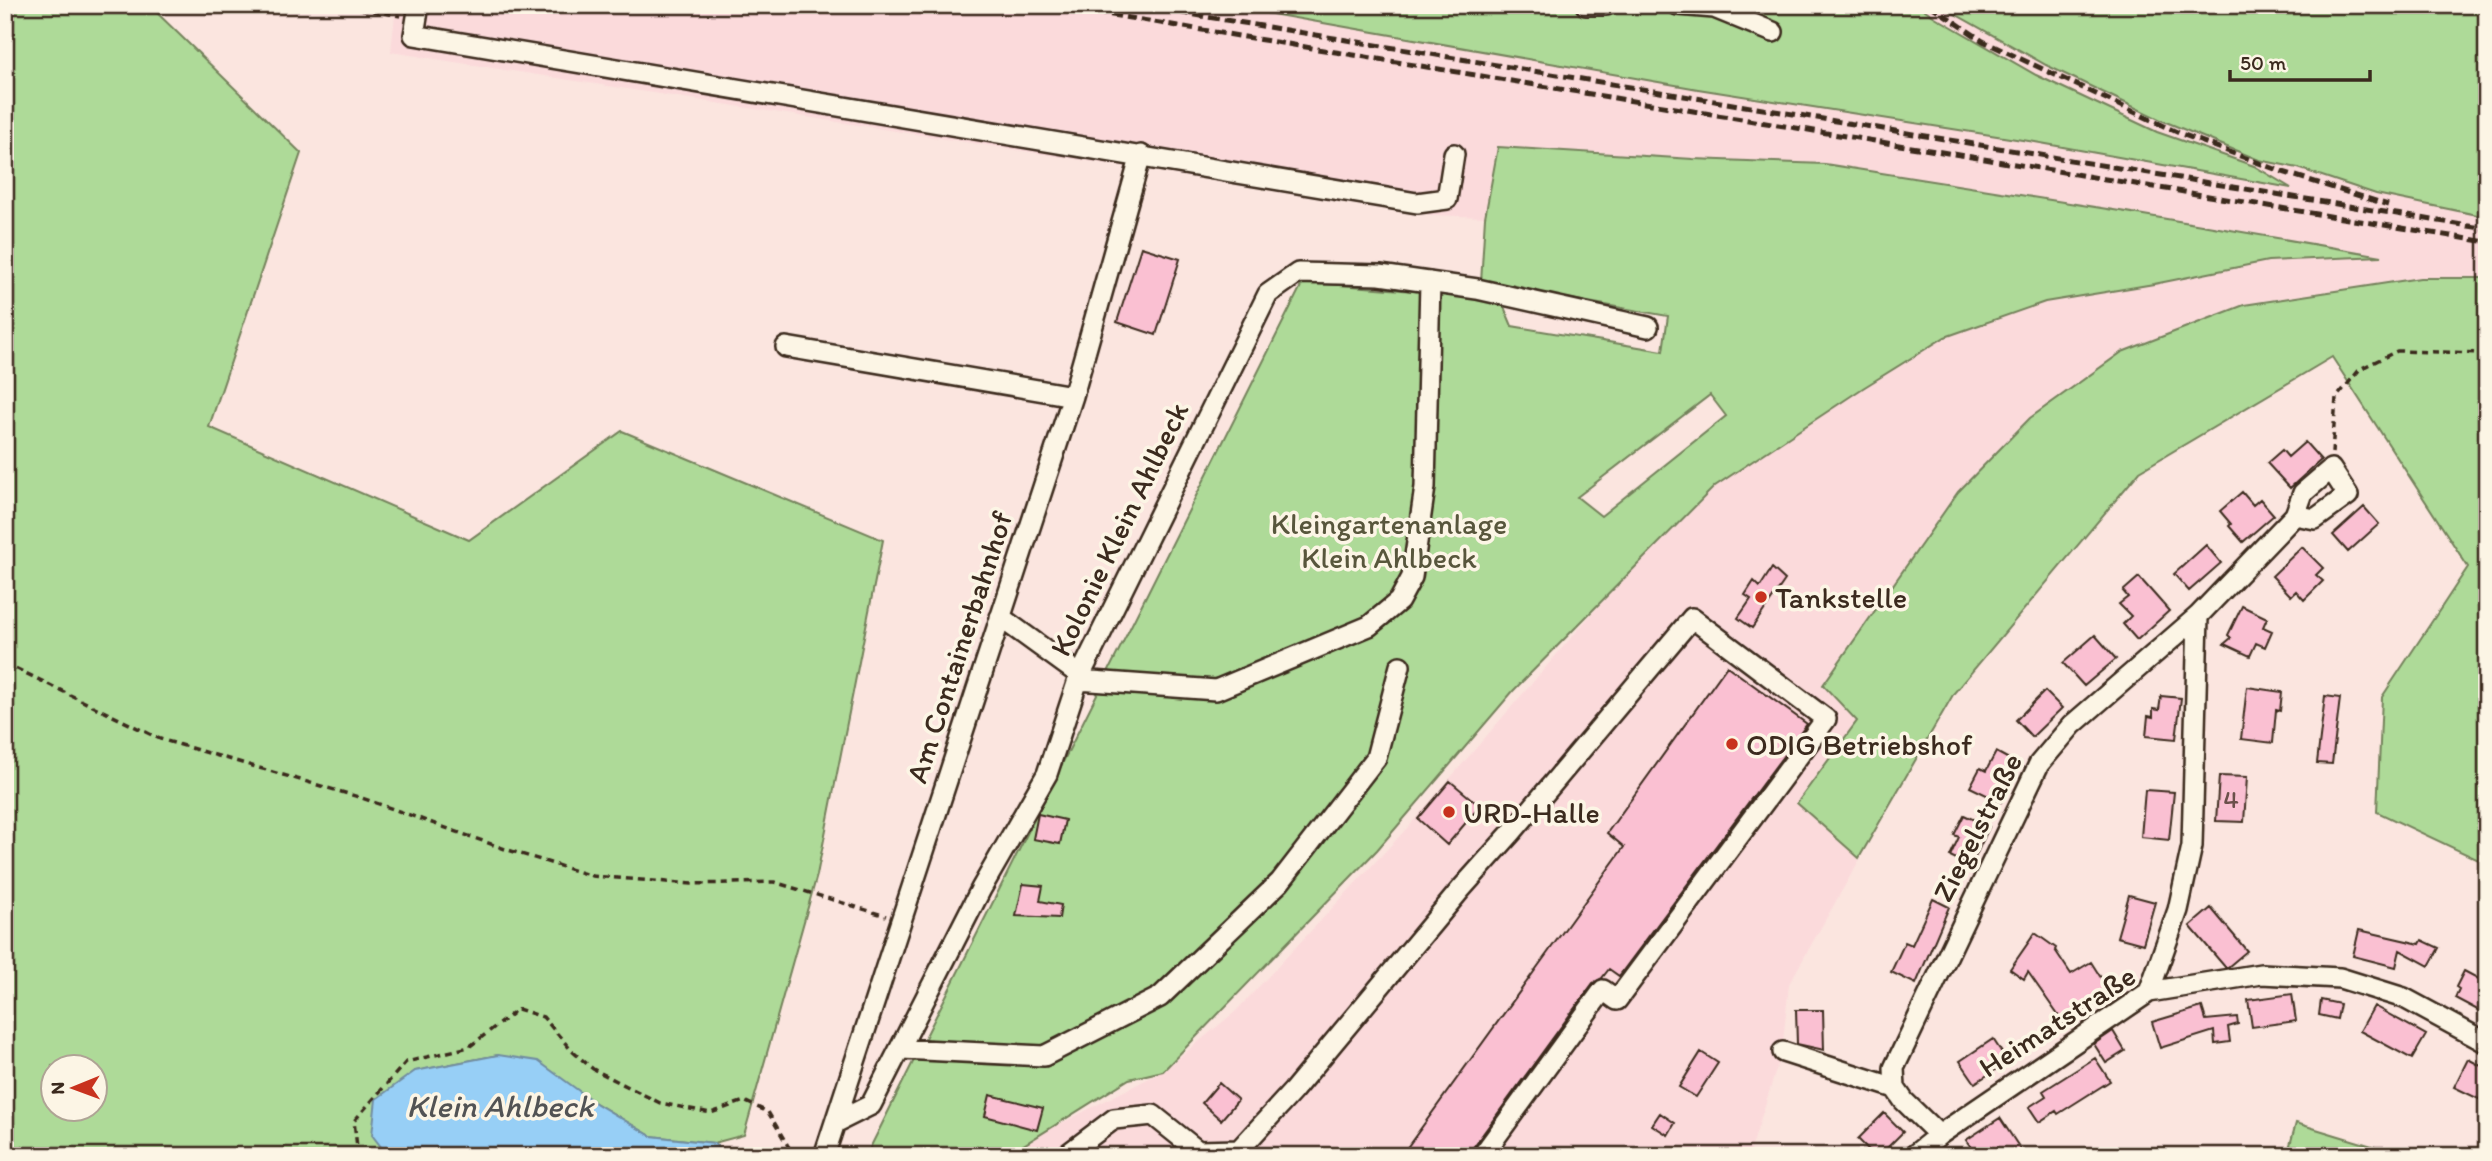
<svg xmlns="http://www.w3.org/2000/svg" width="2492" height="1161" font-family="Itim,sans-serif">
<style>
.built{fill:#fbdadb}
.green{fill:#aeda98;stroke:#74825b;stroke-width:2;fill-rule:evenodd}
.water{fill:#97cff6;stroke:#728da0;stroke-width:2}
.building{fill:#fac0d2;stroke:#3b2a1e;stroke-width:2}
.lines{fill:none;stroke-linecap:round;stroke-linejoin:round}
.minor-casing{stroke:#3b2a1e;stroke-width:24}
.path{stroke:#3b2a1e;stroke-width:3.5;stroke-dasharray:7 5;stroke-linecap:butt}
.minor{stroke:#fcf5e5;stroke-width:19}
.rail{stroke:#3b2a1e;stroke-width:5;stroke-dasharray:10 5;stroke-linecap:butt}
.poi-dot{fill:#c8321e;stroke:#fcf5e5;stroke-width:2.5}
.labels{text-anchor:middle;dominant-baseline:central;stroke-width:7;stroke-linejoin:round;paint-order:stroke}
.number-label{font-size:26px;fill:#6b504b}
.park-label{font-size:30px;fill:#58563c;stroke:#fcf5e5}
.street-label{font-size:30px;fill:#3b2a1e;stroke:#fcf5e5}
.poi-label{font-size:30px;fill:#3b2a1e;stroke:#fcf5e5;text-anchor:start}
.water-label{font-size:32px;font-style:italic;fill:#525354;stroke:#fcf5e5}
</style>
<rect width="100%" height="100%" fill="#fbe5df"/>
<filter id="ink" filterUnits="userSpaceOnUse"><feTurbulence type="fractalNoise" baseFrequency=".0143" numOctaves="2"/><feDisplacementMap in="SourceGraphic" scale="14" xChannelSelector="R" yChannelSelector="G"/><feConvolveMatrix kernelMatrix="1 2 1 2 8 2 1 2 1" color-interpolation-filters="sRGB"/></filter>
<g filter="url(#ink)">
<path class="built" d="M396 5H1221L1698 89 2035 142 2225 178 2289 188 2254 166 2157 132 2036 75 1935 17 1918 5H1939L2046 65 2161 120 2259 160 2298 168 2376 194 2487 217V278H2420L2332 357 2140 471 1954 693 1789 984 1782 1051 1749 1156H998L1163 1071 1236 1011 1409 826 1625 575 1715 486 1863 388 1945 337 2044 302 2154 284 2268 261 2378 256 1825 164 1693 159 1499 147 1485 217 1432 215 391 52Z"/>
<path class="green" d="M5 5H149L301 153 209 427 469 540 622 431 883 540 817 875 744 1135 714 1143 651 1136 597 1104 498 1055 415 1071 388 1156H5ZM52 1066H94V1108H52Z
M1221 5H1918L1935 17 2036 75 2157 132 2254 166 2291 188 2035 142 1698 89Z
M1939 5H2487V217L2376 194 2298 168 2259 160 2161 120 2046 65Z
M1498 147 1693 159 1825 164 2126 212 2382 256 2268 261 2154 284 2045 302 1945 337 1863 388 1715 486 1513 691 1377 850 1163 1071 1129 1079 1006 1156H866L1303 282 1476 296 1502 302 1512 326 1663 351 1668 316 1481 283 1485 217ZM1710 395 1726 416 1601 516 1577 497Z
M2420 278H2487V864L2377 812 2382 697 2468 567 2332 357 2140 471 1954 693 1859 858 1797 803 1857 721 1823 685 1958 492 2030 418 2122 352 2244 305Z
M2296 1123 2405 1156H2287Z"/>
<path class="water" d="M498 1055 538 1061 597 1104 651 1136 714 1143 727 1156H388L372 1135 376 1099 415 1071Z"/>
<path class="building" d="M1141 247 1180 259 1156 335 1117 322Z
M2305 442 2321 460 2290 488 2267 463 2282 450 2288 457Z
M2242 492 2253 505 2260 499 2274 515 2243 542 2229 526 2231 524 2220 511Z
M2364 507 2379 524 2348 552 2333 535Z
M2206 545 2221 563 2189 591 2174 574Z
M2302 547 2323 568 2316 575 2323 581 2304 600 2296 591 2291 596 2272 576Z
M1772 568 1785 580 1752 628 1738 618 1751 599 1745 595 1754 581 1760 587Z
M2139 577 2169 611 2137 640 2123 624 2131 616 2119 604 2128 597 2123 591Z
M2242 606 2267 618 2263 627 2272 631 2265 647 2256 643 2250 656 2224 644 2231 638 2228 635Z
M2095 635 2116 659 2084 686 2063 663Z
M1727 666 1807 724 1619 976 1609 969 1602 978 1593 983 1472 1149 1470 1156H1401L1624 847 1607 833Z
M2247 687 2282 692 2280 711 2276 710 2273 743 2241 739Z
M2045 691 2062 708 2032 737 2016 720Z
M2161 696 2181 698 2176 739 2146 736 2148 716 2153 717V709L2159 710Z
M2325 696 2340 698 2332 764 2317 763Z
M1996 752 2020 765 2001 802 1970 787 1980 768 1986 771Z
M2219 776 2247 777 2244 822 2216 821Z
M1450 781 1480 806 1447 845 1418 819Z
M2145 790 2174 792 2169 840 2141 837Z
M1038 814 1065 820 1060 844 1033 839Z
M1964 815 1989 827 1971 866 1950 856 1959 837 1954 835Z
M1023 884 1043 886 1040 901 1061 905 1059 918 1016 916Z
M2129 895 2155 902 2143 944 2117 937Z
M1933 899 1949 907 1916 984 1891 972 1905 942 1912 945Z
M2211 908 2247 951 2228 967H2225L2190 926Z
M2359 930 2420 944 2422 940 2439 948 2429 966 2400 950 2396 967 2353 956Z
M2035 933 2056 948 2055 950 2071 974 2091 962 2110 992 2065 1025 2028 972 2024 979 2010 969Z
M2464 971 2487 983V1015L2455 998 2459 989 2456 987Z
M2292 994 2296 1021 2252 1027 2248 1000Z
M2321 1000 2340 1004 2337 1019 2319 1015Z
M2374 1006 2426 1035 2412 1059 2360 1031Z
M2202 1007 2206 1020 2237 1017 2238 1024 2228 1027 2230 1042 2215 1044 2214 1031 2160 1048 2152 1022Z
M1796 1010H1823L1824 1050 1797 1044Z
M2113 1031 2125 1051 2106 1063 2094 1044Z
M1993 1039 2008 1062 1975 1083 1960 1061Z
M1701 1052 1718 1063 1696 1097 1679 1087Z
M2095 1058 2110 1081 2058 1114 2056 1111 2039 1122 2029 1107 2046 1096 2043 1091Z
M2468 1059 2487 1069V1103L2454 1087Z
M1219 1083 1238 1100 1221 1120 1202 1103Z
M990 1095 1043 1108 1037 1130 985 1116Z
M1660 1113 1675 1123 1668 1135 1652 1125Z
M1884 1113 1903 1132 1879 1156H1875L1858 1139Z
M2000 1118 2025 1156H1977L1966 1140Z"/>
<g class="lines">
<defs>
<path id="minor" d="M419 5 414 35 1417 203 1447 199 1454 154
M1586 5H1606
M1678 5 1714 8 1773 32
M786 347 1073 396
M1000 617 1080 675
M1078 680 1216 690 1369 626 1399 601 1412 577 1425 487 1430 282
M2149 992 2178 910 2192 846 2198 616
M902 1049 1044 1056 1160 997 1280 882 1376 758 1400 666
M1783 1052 1895 1088
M835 1123 871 1105 981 889 1047 774 1078 680 1268 294 1298 273 1380 275 1477 289 1648 327
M1939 1135 1904 1101 1895 1088 1894 1068 2039 764 2072 725 2198 616 2295 515 2315 519 2348 495 2331 469 2303 493 2295 515
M824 1156 1073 396 1141 155
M1065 1156 1114 1119 1153 1115 1198 1151 1239 1150 1293 1091 1461 889 1512 832 1692 618 1826 719 1617 1000 1603 990 1482 1156
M1913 1156 1939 1135 2149 992 2261 974 2340 978 2404 998 2487 1043"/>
</defs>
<use href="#minor" class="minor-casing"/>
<path class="path" d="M337 5 401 16
M2332 453 2336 398 2360 369 2397 351 2487 353
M5 663 160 739 362 798 505 849 592 876 692 884 774 882 886 916
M358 1156 354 1121 406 1062 469 1047 518 1009 543 1017 572 1051 593 1069 660 1103 711 1113 744 1101 768 1112 794 1156"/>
<use href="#minor" class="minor"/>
<path class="rail" d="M1051 5 2487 242
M1135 5 2487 229
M1930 5 1983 41 2179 133 2283 172 2388 205"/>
</g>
</g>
<g class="poi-dot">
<circle cx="1761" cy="597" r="7"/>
<circle cx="1732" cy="744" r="7"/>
<circle cx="1449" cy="812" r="7"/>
</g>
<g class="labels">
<g class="number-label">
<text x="2231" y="799">4</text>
</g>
<g class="park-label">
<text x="1389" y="523">Kleingartenanlage<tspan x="1389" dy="34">Klein Ahlbeck</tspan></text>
</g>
<g class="street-label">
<text transform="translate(1119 529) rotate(-64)">Kolonie Klein Ahlbeck</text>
<text transform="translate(959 647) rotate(-72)">Am Containerbahnhof</text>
<text transform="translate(1977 827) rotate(-63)">Ziegelstraße</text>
<text transform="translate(2057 1021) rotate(-33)">Heimatstraße</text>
</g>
<g class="poi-label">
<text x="1775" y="597">Tankstelle</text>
<text x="1746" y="744">ODIG Betriebshof</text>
<text x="1463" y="812">URD-Halle</text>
</g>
<g class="water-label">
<text x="500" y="1106">Klein Ahlbeck</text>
</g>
</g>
<rect width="2492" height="1161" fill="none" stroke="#fcf5e5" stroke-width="28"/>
<rect x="14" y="14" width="2464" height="1133" fill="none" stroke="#3b2a1e" stroke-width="2.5" filter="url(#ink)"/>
<g transform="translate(74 1088) rotate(269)"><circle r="33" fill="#fcf5e5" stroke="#afa495" stroke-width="2"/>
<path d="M0-5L12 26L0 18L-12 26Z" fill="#c8321e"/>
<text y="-10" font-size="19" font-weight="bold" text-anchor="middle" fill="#3b2a1e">N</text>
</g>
<path d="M2230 70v10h140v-10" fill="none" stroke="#3b2a1e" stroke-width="3.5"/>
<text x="2240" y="70" font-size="21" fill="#3b2a1e" stroke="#fcf5e5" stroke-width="5" paint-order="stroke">50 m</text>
</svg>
